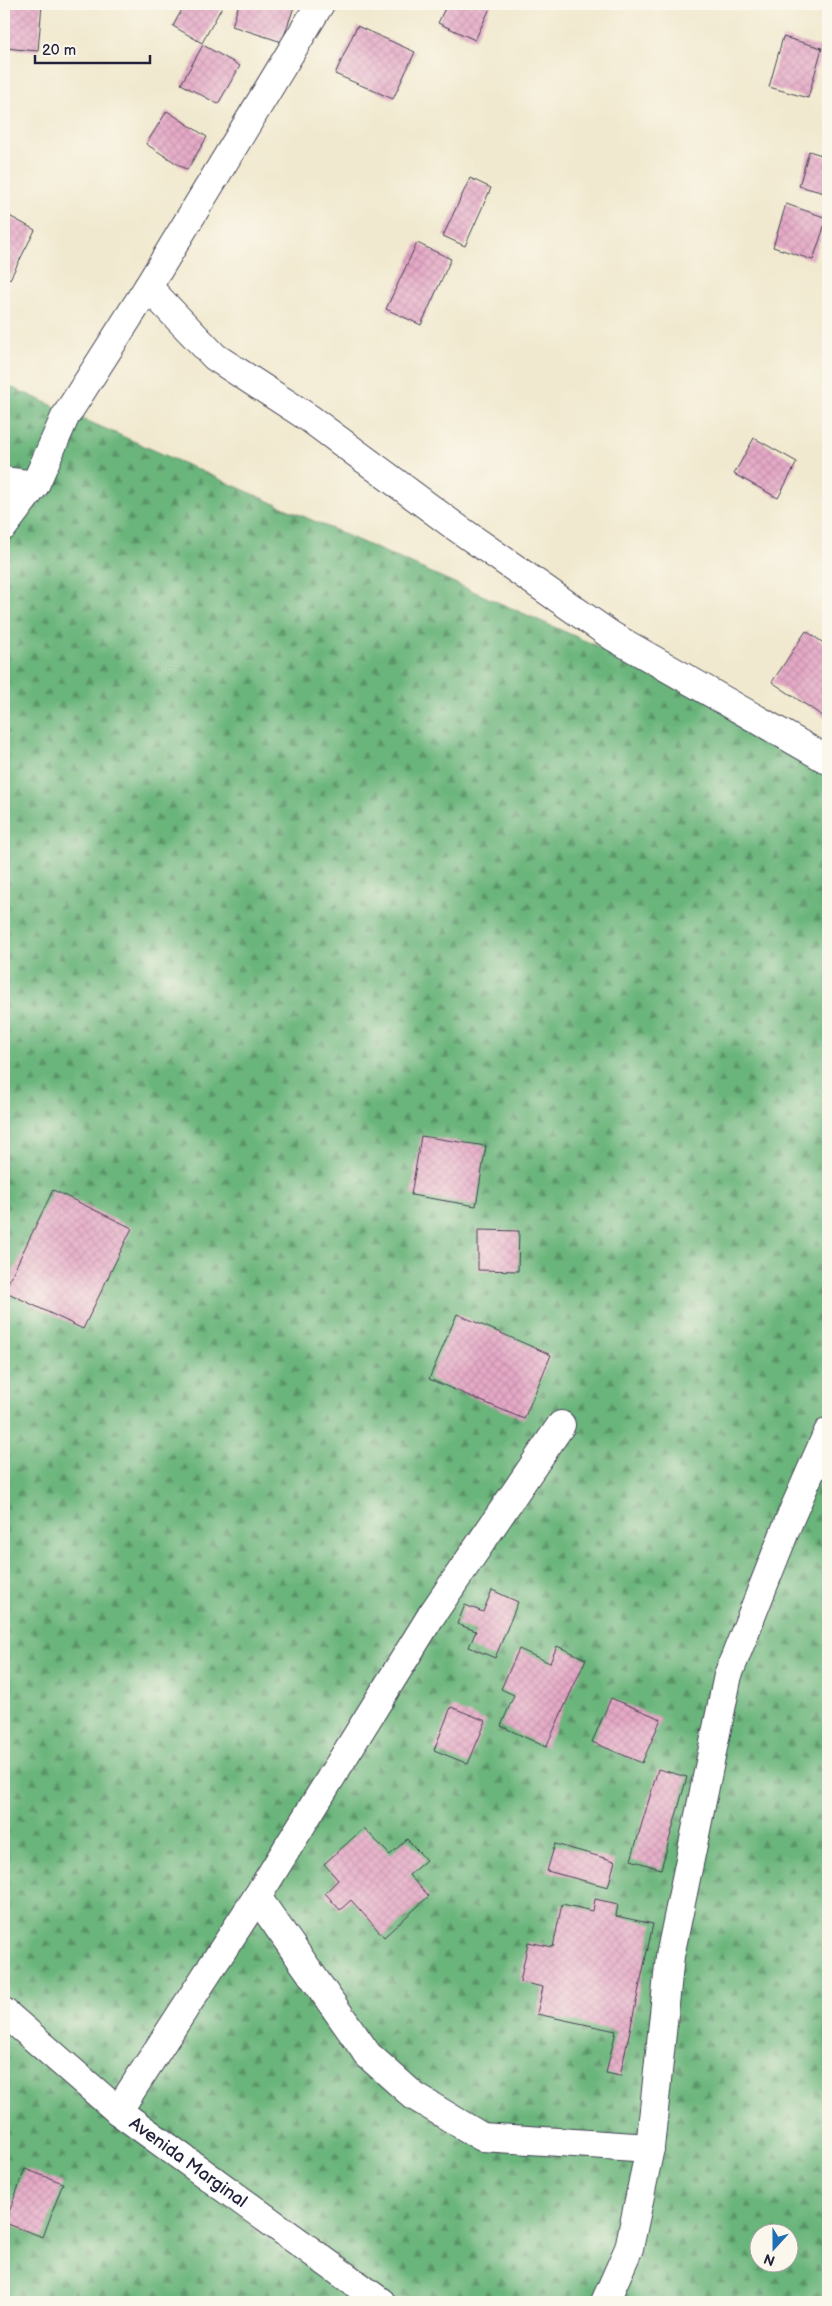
<svg xmlns="http://www.w3.org/2000/svg" width="832" height="2306" font-family="'Balsamiq Sans',sans-serif">
<style>
.forest{fill:url(#forest-firs);stroke:#466c5c;fill-rule:evenodd}
.building{fill:url(#building-cross-hatch)}
.lines{fill:none;stroke-linecap:round;stroke-linejoin:round}
.minor-casing{stroke:#414051;stroke-width:30}
.minor{stroke:#fff;stroke-width:28}
.labels{text-anchor:middle;dominant-baseline:central;stroke-width:4.5;stroke-linejoin:round;paint-order:stroke}
.street-label{font-size:18px;fill:#22223b;stroke:#fbf7ec}
</style>
<defs>
<pattern id="forest-firs" width="22" height="20" patternUnits="userSpaceOnUse" patternTransform="scale(1.25)"><rect width="22" height="20" fill="#6bb57c"/><path d="M5 1l3.5 6h-7zM16 11l3.5 6h-7z" fill="#589367"/></pattern>
<pattern id="building-cross-hatch" width="8" height="8" patternUnits="userSpaceOnUse" patternTransform="scale(1.25)"><rect width="8" height="8" fill="#e5a9c6"/><path d="M0 0l8 8M0 8l8-8" fill="none" stroke="#c491ab"/></pattern>
</defs>
<rect width="100%" height="100%" fill="#fbf7ec"/>
<filter id="ink" filterUnits="userSpaceOnUse"><feTurbulence type="fractalNoise" baseFrequency=".02" numOctaves="2"/><feDisplacementMap in="SourceGraphic" scale="10" xChannelSelector="R" yChannelSelector="G"/><feConvolveMatrix kernelMatrix="1 2 1 2 8 2 1 2 1" color-interpolation-filters="sRGB"/></filter>
<filter id="wash" filterUnits="userSpaceOnUse"><feTurbulence type="fractalNoise" baseFrequency=".0096" numOctaves="4" result="noise"/><feDisplacementMap in="SourceGraphic" scale="20" xChannelSelector="R" yChannelSelector="G"/><feGaussianBlur stdDeviation="1.12" result="paint"/><feColorMatrix in="noise" values="0 0 0 0 0 0 0 0 0 0 0 0 0 0 0 0 0 1.4 0 .05"/><feComposite in="paint" operator="in"/></filter>
<g filter="url(#wash)">
<rect width="100%" height="100%" fill="#f1e9cf"/>
<path class="forest" d="M4 384 828 748V2302H4ZM760 2234H790V2264H760Z"/>
<g id="blocks">
<path class="building" d="M4 4H42L38 51 4 48Z
M185 4H216L222 7 202 43 173 26Z
M239 4H295L282 42 232 26Z
M447 4H492L475 40 438 23Z
M357 26 415 52 393 99 335 74Z
M783 37 822 48 808 98 769 87Z
M203 45 240 66 218 104 181 84Z
M167 111 207 137 187 170 146 144Z
M809 151 828 157V194L799 186Z
M470 178 491 188 465 246 443 236Z
M786 204 827 218 813 260 773 247Z
M4 213 35 230 10 279 4 276Z
M417 243 451 259 421 325 386 309Z
M754 438 797 462 778 498 734 474Z
M806 631 828 646 827 719 772 682Z
M421 1136 486 1146 476 1206 411 1195Z
M53 1190 132 1228 83 1329 4 1291Z
M478 1230 519 1231 518 1271 478 1270Z
M457 1314 551 1355 524 1419 429 1379Z
M492 1590 518 1602 495 1658 469 1647 476 1631 457 1624 465 1605 483 1612Z
M557 1646 586 1659 546 1747 501 1726 514 1695 501 1689 519 1649 550 1663Z
M611 1698 661 1719 642 1763 592 1742Z
M451 1707 486 1721 468 1764 434 1750Z
M658 1769 687 1777 661 1869 631 1860Z
M364 1828 390 1855 407 1839 426 1860 409 1875 429 1896 384 1937 351 1900 340 1910 325 1893 338 1880 324 1864Z
M555 1844 615 1861 608 1887 547 1871Z
M595 1899 618 1904 616 1916 653 1924 620 2076 606 2073 616 2031 537 2014 543 1987 520 1982 528 1942 553 1947 562 1904 593 1911Z
M25 2169 63 2183 43 2237 5 2223Z"/>
</g>
</g>
<g filter="url(#ink)">
<use href="#blocks" fill-opacity="0" stroke="#414051" stroke-width="1"/>
<g class="lines">
<defs>
<g id="minor">
<path d="M148 287 215 357 309 418 453 525 612 636 828 760"/>
<path d="M4 481 35 485"/>
<path d="M4 526 35 485 65 417 148 287 320 4"/>
<path d="M257 1897 368 2055 414 2096 482 2137 650 2148"/>
<path id="s1" d="M4 2012 118 2111 381 2302"/>
<path d="M118 2111 257 1897 431 1616 561 1425"/>
<path d="M605 2302 629 2248 650 2148 670 1956 728 1675 791 1516 828 1432"/>
</g>
</defs>
<use href="#minor" class="minor-casing"/>
<use href="#minor" class="minor"/>
</g>
</g>
<g class="labels">
<g class="street-label">
<text stroke="none"><textPath href="#s1" startOffset="238">Avenida Marginal</textPath></text>
</g>
</g>
<rect width="832" height="2306" fill="none" stroke="#fbf7ec" stroke-width="20"/>
<g transform="translate(774 2248) rotate(201)"><circle r="24" fill="#fbf7ec" stroke="#a4a2a5"/>
<path d="M0-4L9 19L0 12L-9 19Z" fill="#1f6fb2"/>
<text y="-8" font-size="14" font-weight="bold" text-anchor="middle" fill="#22223b">N</text>
</g>
<path d="M35 55v8h115v-8" fill="none" stroke="#22223b" stroke-width="2.5"/>
<text x="42" y="55" font-size="15" fill="#22223b" stroke="#fbf7ec" stroke-width="4" paint-order="stroke">20 m</text>
</svg>
